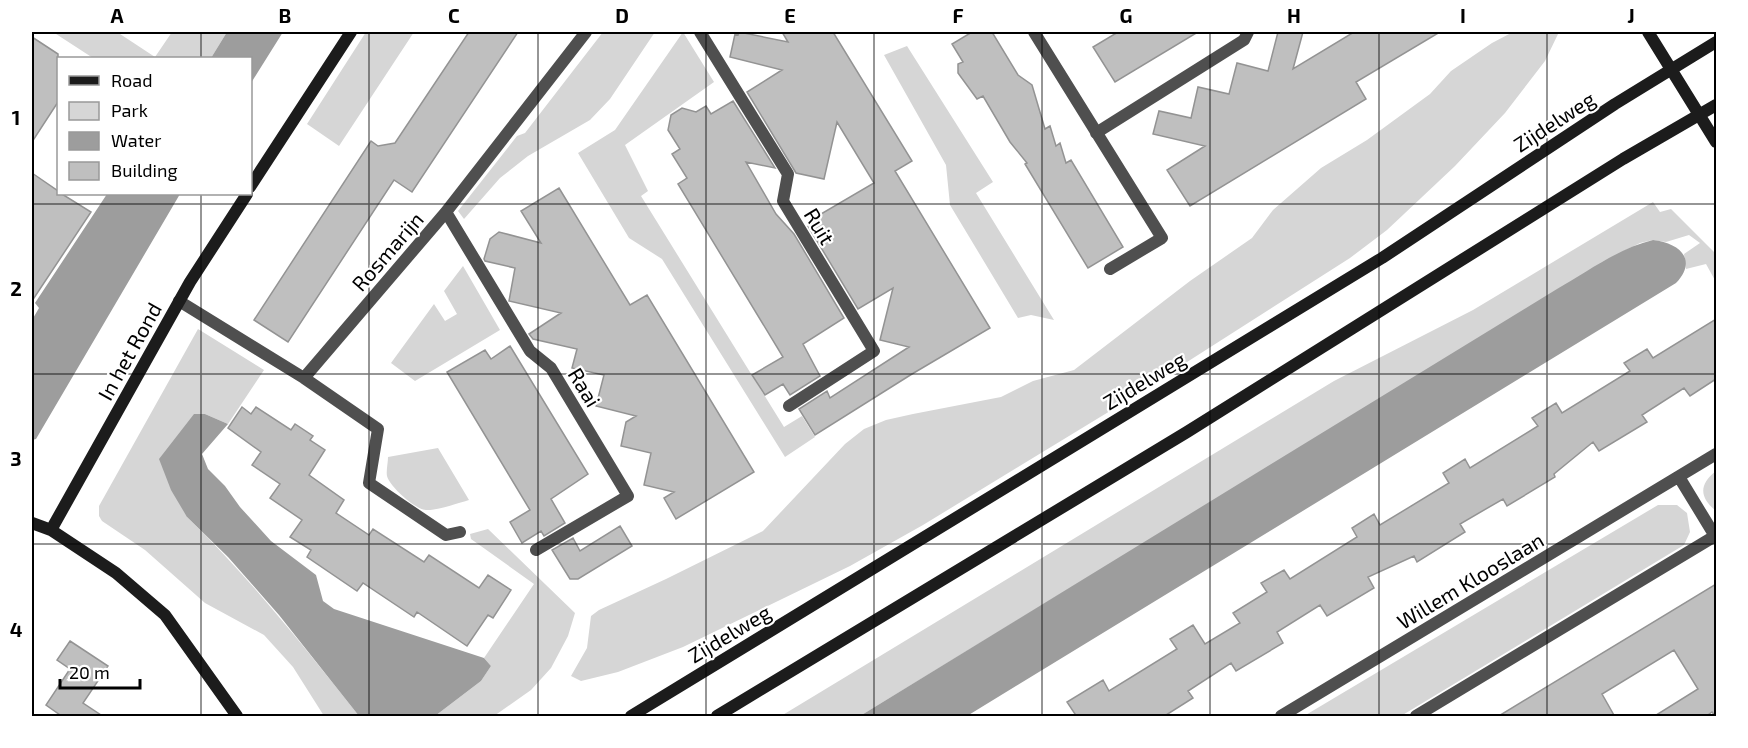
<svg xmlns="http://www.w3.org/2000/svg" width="1748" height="748" font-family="'Exo 2',sans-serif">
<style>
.green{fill:#d6d6d6}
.water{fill:#9d9d9d}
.building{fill:#bfbfbf;stroke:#939393;stroke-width:1.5}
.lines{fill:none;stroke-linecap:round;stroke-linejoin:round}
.street{stroke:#4f4f4f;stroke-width:12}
.secondary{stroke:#1c1c1c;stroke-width:12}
.grid{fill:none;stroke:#000;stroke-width:1.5;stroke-opacity:0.55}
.labels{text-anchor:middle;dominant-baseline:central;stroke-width:4.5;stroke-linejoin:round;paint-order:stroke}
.street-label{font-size:21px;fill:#000;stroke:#fff}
.neatline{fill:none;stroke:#000;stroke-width:2}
.grid-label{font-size:20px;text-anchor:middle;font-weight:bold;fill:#000}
</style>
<rect width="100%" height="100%" fill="#fff"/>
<path class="green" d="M53 32H117L155 57 172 32H227L211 58H93Z
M366 32H414L339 146 307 124Z
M603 32H655L610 99 590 120 528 156 500 178 464 219 458 211 517 136 525 133Z
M683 32 714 82 625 145 648 191 641 196 784 427 802 416 815 437 785 457 662 259 629 238 578 153 615 130Z
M1513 32H1559L1545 61 1505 113 1455 166 1387 230 1350 258 1115 408 923 525 850 566 683 647 618 672 581 681 571 676 587 648 591 616 599 610 666 579 763 531 845 444 864 429 886 420 913 414 1001 397 1033 381 1074 370 1190 281 1252 238 1273 210 1321 168 1367 140 1430 94 1451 71 1492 43Z
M907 46 993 182 976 193 1054 320 1031 315 1018 318 950 205 946 165 884 55Z
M1653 202 1660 212 1671 209 1716 254V282L1706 264 1686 269 1684 254 1700 243 1689 235 1666 242 1653 240 1640 243 1622 252 860 716H781L1334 381 1473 310Z
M463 266 500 330 415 381 391 363 434 304 445 321 457 314 444 291Z
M198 329 264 370 228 424 205 414 187 517C251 579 304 647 359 716H324L293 667 264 635 205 603 145 550 102 521 99 516V506Z
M438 448 469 500C459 503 435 511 426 510 416 510 389 486 387 476 386 471 388 463 388 457Z
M1716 471V511C1700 498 1698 485 1716 471Z
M1658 505H1677L1687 513 1690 532 1684 545 1401 716H1304Z
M488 529 575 613 568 636 551 668 531 690 494 716H435L481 681 491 666 484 658 534 584 471 539 470 534Z"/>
<path class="water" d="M227 32H283L251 83 250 58H211Z
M107 194H180L36 439 32 440V320L39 308 35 303Z
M1653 240C1680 243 1698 260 1676 283L967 716H860L1557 289C1587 272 1619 248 1653 240Z
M194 414H205L228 424 202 454 208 469 225 486 240 507 271 541 316 575 323 601 334 609 484 658 491 666 481 681 435 716H359L279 615 228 557 187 517 171 490 159 459Z"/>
<path class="building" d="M469 32H518L412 192 394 180 288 342 254 320 371 141 378 146 395 143Z
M739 32 788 42 782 32H833L912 161 895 171 990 328 912 374 815 435 799 409 827 391 830 398 909 347 880 340 893 288 858 309 808 226 809 221 874 183 837 122 824 179 796 173 747 92 782 70 730 57 735 34 738 35Z
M972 32H992L1018 75 1032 85 1045 129 1050 126 1056 146 1060 143 1066 163 1071 160 1123 247 1088 268 1025 164 1027 163 1010 142 983 96 977 99 958 73V64L963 62 952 44Z
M1118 32H1198L1115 82 1093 47Z
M1278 32H1303L1293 69 1354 32H1440L1356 82 1366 99 1190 206 1167 170 1205 146 1153 134 1159 111 1191 118 1198 87 1229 94 1237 63 1268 71Z
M32 37 58 54V102L32 142Z
M733 101 775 168 746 162 776 214 794 234 844 318 803 344 820 376 790 395 783 384 765 395 752 375 783 357 678 184 687 178 672 154 680 149 668 130 671 115 682 108 696 112 706 106 711 114Z
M32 173 58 191V194H62L91 212 32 301Z
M559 188 630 305 647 295 754 472 676 519 664 498 674 492 644 485 651 453 621 446 626 422 636 416 596 406 604 375 572 368 577 349 533 339 529 334 561 313 509 301 515 268 485 261 484 259 490 239 499 232 541 243 521 211Z
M1716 319V379L1690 396 1684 388 1642 415 1647 422 1599 451 1593 442 1554 474 1555 477 1507 506 1503 499 1460 524 1465 532 1417 562 1414 556 1368 577 1374 588 1327 616 1320 605 1277 632 1283 643 1236 671 1231 663 1188 691 1193 698 1163 717H1077L1067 702 1103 680 1109 691 1177 649 1170 639 1193 625 1205 644 1240 623 1233 613 1267 592 1261 583 1284 570 1290 579 1357 537 1352 528 1374 514 1380 525 1449 483 1443 473 1465 459 1470 468 1538 426 1532 418 1556 403 1562 413 1630 371 1624 363 1647 349 1653 358Z
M510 346 588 474 551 499 565 523 544 536 541 531 522 543 510 522 530 510 447 372 485 350 491 359Z
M242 407 251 414 256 407 291 430 295 424 313 436 310 440 325 450 309 475 344 500 336 513 369 535 373 529 424 562 429 555 479 588 488 575 511 590 493 618 488 615 467 646 417 612 414 617 363 583 357 591 307 557 311 550 290 537 302 520 270 498 280 484 252 465 261 452 228 428Z
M620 526 632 546 578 579H570L552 550 573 538 580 551Z
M1716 584V717L1712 712 1705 717H1653L1698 689 1674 650 1602 694 1615 717H1497Z
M70 641 108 666 83 703 104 717H63L46 705 70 669 57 660Z"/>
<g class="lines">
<path class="street" d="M700 32 788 174 783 201 874 351 789 406
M1034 32 1162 238 1110 269
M1096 133 1244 40 1248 32
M446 212 530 351 551 368 628 496 536 550
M179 301 304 378 446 212 586 32
M304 378 378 429 369 483 446 535 460 532
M1281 716 1716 454
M1416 716 1715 536 1679 477"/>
<path class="secondary" d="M1648 32 1716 142
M250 187 351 32
M32 523 51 530 116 573 165 615 237 716
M51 530 190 282 247 194
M631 716 1382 258 1615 104 1716 42
M717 716 1187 432 1623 159 1716 105"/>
</g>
<path class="grid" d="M201 32V58M369 32V716M538 32V716M706 32V716M874 32V716M1042 32V716M1210 32V716M1379 32V716M1547 32V716M201 194V716M32 204H1716M32 374H1716M32 544H1716"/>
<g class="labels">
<g class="street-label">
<text transform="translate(1554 121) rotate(-33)">Zijdelweg</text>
<text transform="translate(820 226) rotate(59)">Ruit</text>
<text transform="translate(387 251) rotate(-49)">Rosmarijn</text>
<text transform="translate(129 351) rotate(-61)">In het Rond</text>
<text transform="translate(1144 380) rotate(-31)">Zijdelweg</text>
<text transform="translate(585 387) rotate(59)">Raai</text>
<text transform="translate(1470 580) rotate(-31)">Willem Klooslaan</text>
<text transform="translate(729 633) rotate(-31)">Zijdelweg</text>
</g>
</g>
<rect width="1748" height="748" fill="none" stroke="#ffffff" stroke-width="66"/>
<rect x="57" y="57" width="195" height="138" fill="#ffffff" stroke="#999999" stroke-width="1.5"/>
<rect x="69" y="76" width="30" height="9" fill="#1c1c1c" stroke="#999999" stroke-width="1.5"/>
<text x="111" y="87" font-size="18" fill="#000000">Road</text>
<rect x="69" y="102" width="30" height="18" fill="#d6d6d6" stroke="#999999" stroke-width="1.5"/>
<text x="111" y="117" font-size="18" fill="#000000">Park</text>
<rect x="69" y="132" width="30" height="18" fill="#9d9d9d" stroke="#999999" stroke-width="1.5"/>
<text x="111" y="147" font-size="18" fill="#000000">Water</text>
<rect x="69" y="162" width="30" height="18" fill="#bfbfbf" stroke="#999999" stroke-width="1.5"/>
<text x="111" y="177" font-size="18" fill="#000000">Building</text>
<path d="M60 679v9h80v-9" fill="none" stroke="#000000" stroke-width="3"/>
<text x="69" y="679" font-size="18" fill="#000000" stroke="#ffffff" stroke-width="4.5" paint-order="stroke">20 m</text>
<rect x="33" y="33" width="1682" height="682" class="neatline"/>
<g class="grid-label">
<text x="117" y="23">A</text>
<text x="285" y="23">B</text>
<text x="454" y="23">C</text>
<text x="622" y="23">D</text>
<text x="790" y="23">E</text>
<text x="958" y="23">F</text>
<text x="1126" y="23">G</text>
<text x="1294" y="23">H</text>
<text x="1463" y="23">I</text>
<text x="1631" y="23">J</text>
<text x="16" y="125">1</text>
<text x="16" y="296">2</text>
<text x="16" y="466">3</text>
<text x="16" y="637">4</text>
</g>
</svg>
